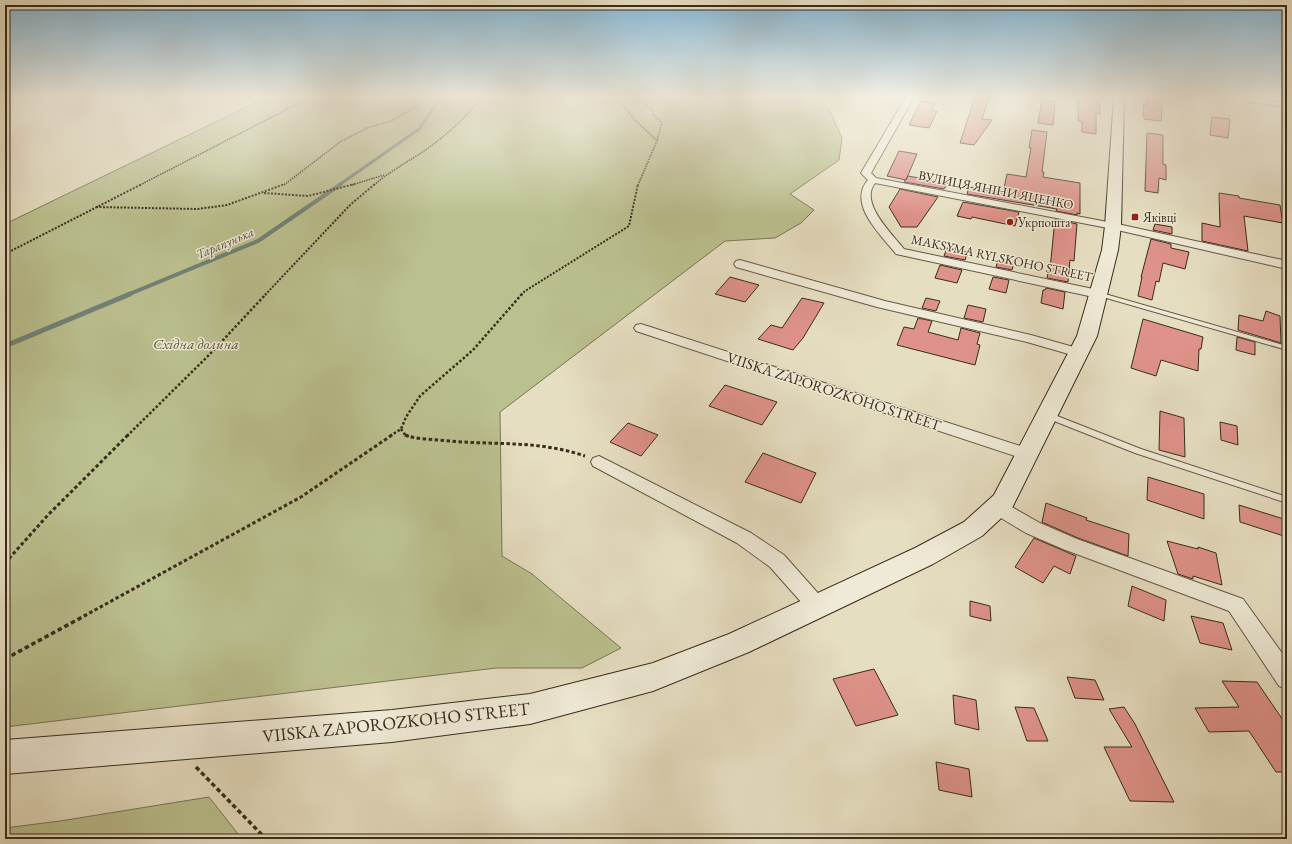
<svg xmlns="http://www.w3.org/2000/svg" width="1292" height="844" font-family="'EB Garamond',serif">
<style>
.green{fill:#bbc08f;stroke:#7a7655}
.lines{fill:none;stroke-linecap:round;stroke-linejoin:round}
.stream-far2{stroke:#718278;stroke-width:3}
.stream-far1{stroke:#718278;stroke-width:4}
.stream{stroke:#718278;stroke-width:5}
.building{fill:#de9289;stroke:#3a2c1b}
.lane-casing{stroke:#655844;stroke-width:2}
.street-casing{stroke:#655844;stroke-width:2}
.secondary-casing{stroke:#3a2c1b;stroke-width:2}
.path-far4{stroke:#3a2c1b;stroke-width:1.5;stroke-dasharray:1.5 1;stroke-linecap:butt}
.path-far3{stroke:#3a2c1b;stroke-width:2;stroke-dasharray:2 1.5;stroke-linecap:butt}
.path-far2{stroke:#3a2c1b;stroke-width:2.5;stroke-dasharray:2.5 2;stroke-linecap:butt}
.path-far1{stroke:#3a2c1b;stroke-width:3;stroke-dasharray:3.5 2.5;stroke-linecap:butt}
.path{stroke:#3a2c1b;stroke-width:3.5;stroke-dasharray:4.5 3;stroke-linecap:butt}
.lane{fill:#efead7;fill-rule:evenodd}
.street{fill:#efead7;fill-rule:evenodd}
.secondary{fill:#efead7;fill-rule:evenodd}
.poi-dot{fill:#8f2418;stroke:#efead7;stroke-width:1.5}
.labels{text-anchor:middle;dominant-baseline:central;stroke-width:3;stroke-linejoin:round;paint-order:stroke}
.far-street-label{font-size:13px;fill:#3a2c1b;stroke:#efead7}
.far-poi-label{font-size:13px;fill:#3a2c1b;stroke:#efead7;text-anchor:start}
.far-water-label{font-size:13px;font-style:italic;fill:#515042;stroke:#efead7}
.park-label{font-size:15px;font-style:italic;fill:#5a5138;stroke:#efead7}
.street-label{font-size:15px;fill:#3a2c1b;stroke:#efead7}
.near-street-label{font-size:18px;fill:#3a2c1b;stroke:#efead7}
</style>
<rect width="100%" height="100%" fill="#e6dec1"/>
<filter id="stains"><feTurbulence type="fractalNoise" baseFrequency=".005" numOctaves="4"/><feColorMatrix values="0 0 0 0 .2 0 0 0 0 .09 0 0 0 0 .02 0 0 0 .5 -.17"/></filter>
<radialGradient id="worn" r=".72"><stop offset=".6" stop-color="#630" stop-opacity="0"/><stop offset="1" stop-color="#630" stop-opacity=".3"/></radialGradient>
<path class="green" d="M267 97H818L829 109 842 138 839 160 790 194 814 210 801 223 775 238 725 241 500 412 502 556 532 574 621 648 582 668H496L5 727V224Z
M209 797 242 839H5V828L60 821Z"/>
<g class="lines">
<path class="stream-far2" d="M339 185 419 129 441 97"/>
<path class="stream-far1" d="M127 295 258 241 341 184"/>
<path class="stream" d="M5 346 130 294"/>
</g>
<path class="building" d="M975 97H989L982 119 992 120 974 145 960 143Z
M1078 97H1094L1095 99 1099 100 1100 114 1096 113V134L1082 132V122L1078 121Z
M1148 98 1163 101 1161 121 1144 119 1143 104 1147 105Z
M1042 100 1055 102 1053 125 1038 123Z
M921 101 935 103 932 110 937 111 929 128 909 125Z
M1212 117 1230 119 1228 138 1210 135Z
M1032 130 1047 132 1042 172H1044L1043 177 1080 183V214L1077 213V215L1056 211 1057 209 967 194 969 187 1003 193 1007 174 1026 177 1031 148H1029Z
M1147 133 1163 135V164L1166 165V180L1159 178 1158 193 1145 191Z
M899 151 917 154 906 180 887 176Z
M908 176 948 183 944 189 904 182Z
M900 189 938 197 917 227H901L889 207Z
M1219 193 1239 196V198L1280 205 1283 223 1244 216 1248 251 1202 241V223L1220 227Z
M963 202 1019 212 1015 226 972 217 971 219 957 216Z
M1055 219 1077 224 1074 261 1070 260 1068 282 1047 278 1049 268 1050 269Z
M1155 224 1172 227V234L1153 230Z
M1151 239 1171 244V248L1189 252 1185 269 1163 263 1159 282 1156 281 1152 300 1138 296 1142 277H1141Z
M947 248 968 252 965 260 944 256Z
M998 260 1014 263 1012 270 996 267Z
M940 265 962 270 957 283 935 278Z
M730 277 759 285 745 302 715 294Z
M993 277 1009 280 1006 293 989 289Z
M1046 288 1065 292 1063 309 1041 303 1043 290H1045Z
M802 298 824 303 803 338 793 350 758 339 771 325 782 328Z
M926 298 940 301 936 311 922 308Z
M968 305 986 309 983 322 964 318Z
M1266 311 1280 316 1281 343 1238 330 1239 315 1263 321Z
M918 318 932 321 928 332 958 340 961 328 980 333 977 344 980 345 975 365 897 345 904 327 914 329Z
M1143 319 1203 337 1201 349H1199L1198 371 1161 360 1156 376 1131 368Z
M1237 337 1255 342V355L1236 350Z
M725 385 777 402 762 425 709 406Z
M1160 411 1184 418 1185 457 1159 450Z
M1220 422 1237 426 1238 445 1221 440Z
M628 423 658 435 641 456 610 442Z
M763 453 816 473 801 503 745 482Z
M1148 477 1204 494V519L1147 500Z
M1046 503 1087 518 1086 520 1129 534 1128 556 1078 538 1042 522Z
M1239 505 1287 520V537L1240 522Z
M1034 538 1076 556 1070 574 1054 566 1043 583 1015 567Z
M1167 541 1198 549V547L1216 553 1222 585 1193 576V579L1178 574Z
M1132 586 1166 600 1164 621 1128 606Z
M970 601 990 606 991 621 970 616Z
M1191 616 1223 623 1232 650 1200 643Z
M874 669 898 715 856 726 833 679Z
M1067 677 1095 680 1104 700 1075 698Z
M1222 681 1257 682 1287 726V772H1276L1249 731 1209 732 1195 708 1239 707Z
M953 695 976 700 979 730 955 724Z
M1015 707 1034 708 1048 741H1027Z
M1124 707 1135 724 1174 802 1130 801 1104 747H1132L1109 709Z
M936 762 969 769 972 797 939 790Z"/>
<g class="lines">
<defs>
<path id="lane" d="M1098 292 1287 346V350L1096 295V293Z
M1047 412 1141 449 1287 497V503L1135 453 1044 417 1043 415Z"/>
<path id="street" d="M906 97H914L871 173 876 178 1113 223 1287 261V269L1113 229 875 183C859 203 892 234 904 249L1098 290 1103 291 1104 294 1103 297 1098 298 896 254C881 235 847 204 868 180L861 173Z
M1246 97 1287 103V107L1248 102Z
M740 260 885 301 1031 335 1084 350 1086 353 1084 356 1079 357 1027 342 877 307 736 267 734 264 736 261Z
M641 324 1033 450 1035 454 1033 458 1027 460 1021 458 636 331 634 328 636 325Z
M599 456 751 533 784 555 824 600 827 606 824 612 817 615 810 612 770 567 737 543 593 466 591 462 593 458Z
M997 500 1003 502 1040 523 1077 539 1243 599 1287 660V689L1279 686 1229 611 1063 549 1026 533 991 512 988 507 991 502Z"/>
<path id="secondary" d="M1114 97H1124L1121 226 1118 250 1097 336 1012 508 982 536 933 564 749 652 653 691 530 724 392 742 5 774V740L392 710 530 694 653 663 729 634 915 548 964 522 994 495 1077 336 1102 250 1105 226Z"/>
</defs>
<use href="#lane" class="lane-casing"/>
<use href="#street" class="street-casing"/>
<use href="#secondary" class="secondary-casing"/>
<path class="path-far4" d="M609 97 624 106 633 118 657 141 638 185
M616 97 635 100 651 108 653 114 662 123 657 140
M1231 97 1238 98
M140 185 311 97
M284 185 340 142 367 128 391 121 426 101 429 97
M352 185 384 175
M374 185C391 170 412 160 431 146 450 132 467 116 482 97"/>
<path class="path-far3" d="M264 193 308 196 355 184
M96 207 198 209 227 205 285 184
M5 254 142 184
M265 295 350 205 375 184
M521 295 525 291 629 226 638 184"/>
<path class="path-far2" d="M401 429 406 436H409
M127 436 210 354 266 294
M390 436 401 429 406 417 420 396 473 350 522 294"/>
<path class="path-far1" d="M405 435C415 439 428 439 439 440 490 446 535 439 585 456
M5 563 48 515 128 435
M84 616 301 497 392 435"/>
<path class="path" d="M5 659 86 615
M196 767 266 839"/>
<use href="#lane" class="lane"/>
<use href="#street" class="street"/>
<use href="#secondary" class="secondary"/>
</g>
<linearGradient id="sky" x2="0" y2="1"><stop stop-color="#87b7d4"/><stop offset="0.45" stop-color="#f4f0e3"/><stop offset="1" stop-color="#f4f0e3" stop-opacity="0"/></linearGradient>
<rect width="1292" height="215" fill="url(#sky)"/>
<g class="poi-dot">
<rect x="1131" y="213" width="8" height="8" rx="2"/>
<circle cx="1010" cy="222" r="4"/>
</g>
<g class="labels">
<g class="far-street-label">
<text transform="translate(996 190) rotate(11)">ВУЛИЦЯ ЯНІНИ ЯЦЕНКО</text>
<text transform="translate(1002 258) rotate(12)">MAKSYMA RYLSKOHO STREET</text>
</g>
<g class="far-poi-label">
<text x="1143" y="217">Яківці</text>
<text x="1018" y="222">Укрпошта</text>
</g>
<g class="far-water-label">
<text transform="translate(225 243) rotate(-23)">Тарапунька</text>
</g>
<g class="park-label">
<text x="196" y="343">Східна долина</text>
</g>
<g class="street-label">
<text transform="translate(834 391) rotate(18)">VIISKA ZAPOROZKOHO STREET</text>
</g>
<g class="near-street-label">
<text transform="translate(396 722) rotate(-6)">VIISKA ZAPOROZKOHO STREET</text>
</g>
</g>
<rect width="1292" height="844" fill="none" stroke="#e6dec1" stroke-width="20"/>
<rect x="6" y="6" width="1280" height="832" fill="none" stroke="#3a2c1b" stroke-width="2"/>
<rect x="10" y="10" width="1272" height="824" fill="none" stroke="#3a2c1b"/>
<rect width="100%" height="100%" filter="url(#stains)"/>
<rect width="100%" height="100%" fill="url(#worn)"/>
</svg>
